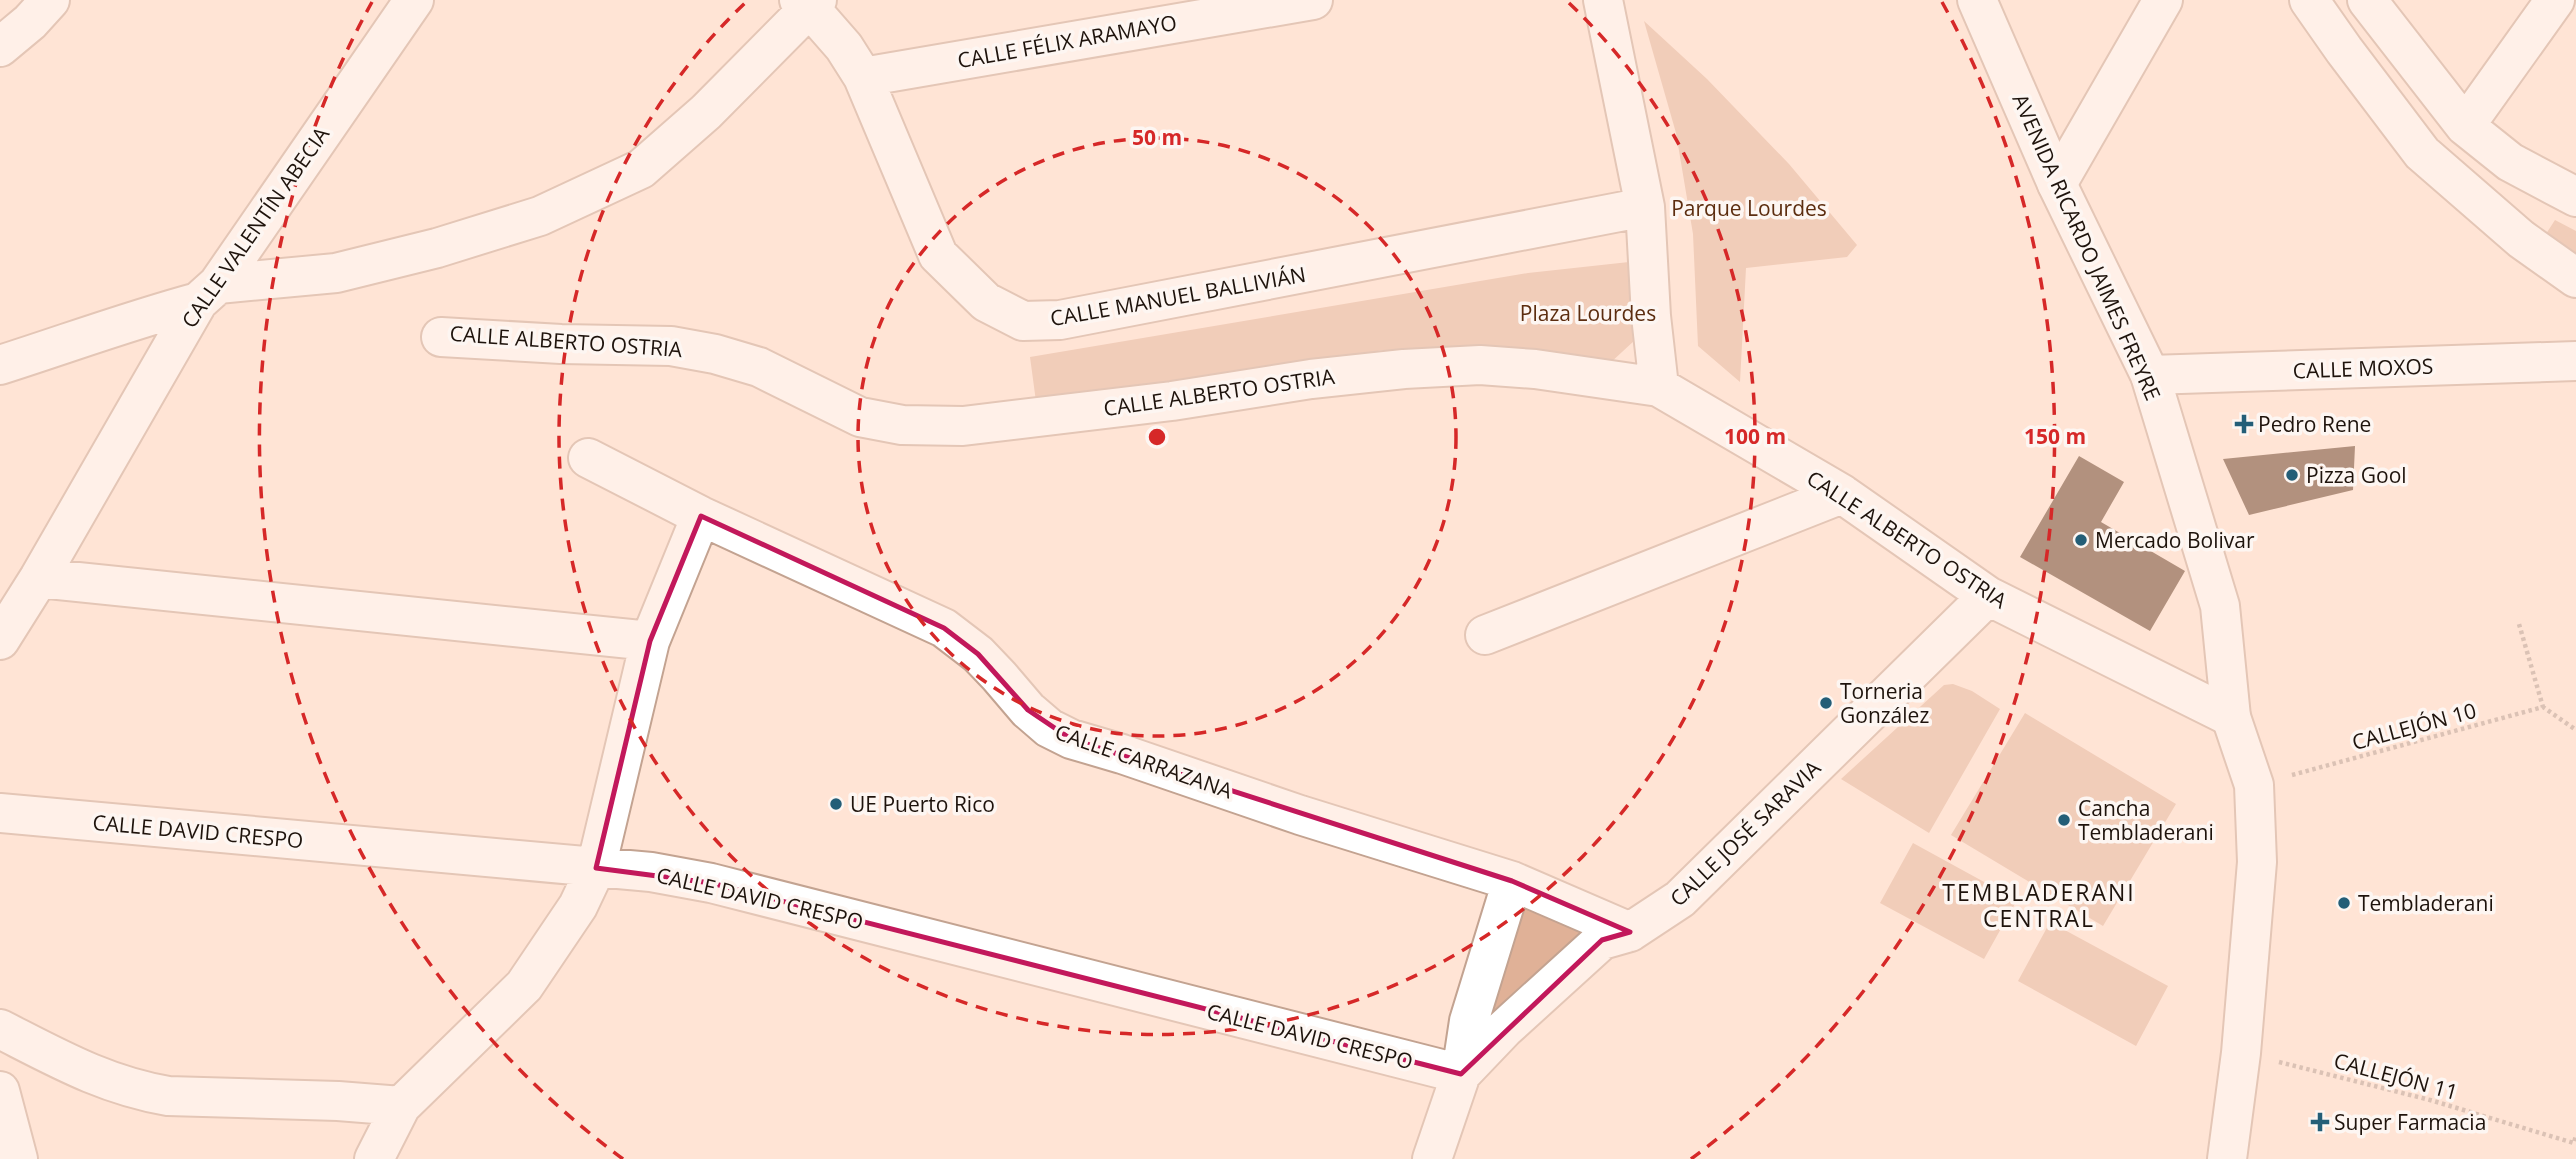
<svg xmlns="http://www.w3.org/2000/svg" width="2576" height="1159" font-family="'Open Sans',sans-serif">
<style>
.green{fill:#e0b197}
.building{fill:#562e15}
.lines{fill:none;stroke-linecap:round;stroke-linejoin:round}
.minor-casing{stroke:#c3a391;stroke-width:42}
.major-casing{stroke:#c3a391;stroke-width:42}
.path{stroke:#b09a8e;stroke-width:4.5;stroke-dasharray:3.5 3.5;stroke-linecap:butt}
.minor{stroke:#fff;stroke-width:38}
.major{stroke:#fff;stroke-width:38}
.marked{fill:none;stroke:#c2185b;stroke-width:5;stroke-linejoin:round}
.ring{fill:none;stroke:#d62828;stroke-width:3.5;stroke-dasharray:12 9}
.poi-dot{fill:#245e77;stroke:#fdf6f2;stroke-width:2.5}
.labels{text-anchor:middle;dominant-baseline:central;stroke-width:7;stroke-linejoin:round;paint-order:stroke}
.street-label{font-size:21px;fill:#1e130c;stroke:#fdf6f2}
.park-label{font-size:21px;fill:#5c2d0f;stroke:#fdf6f2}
.poi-label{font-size:21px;fill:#1e130c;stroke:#fdf6f2;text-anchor:start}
.neighbourhood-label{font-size:23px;letter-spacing:2px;fill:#1e130c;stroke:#fdf6f2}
.centre{fill:#d62828;stroke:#fdf6f2;stroke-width:3.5}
.ring-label{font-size:21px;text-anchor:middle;font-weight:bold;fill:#d62828;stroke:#fdf6f2;stroke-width:7;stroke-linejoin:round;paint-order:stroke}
</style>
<rect width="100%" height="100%" fill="#ffe4d5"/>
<path class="green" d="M1644 21 1707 79 1789 164 1857 245 1847 257 1746 268 1740 382 1698 346 1693 234 1676 133Z
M2555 220 2576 231V256L2544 237Z
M1629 262 1635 340 1609 364 1459 351 1383 350 1236 377 1037 409 1030 357 1528 273Z
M1953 684 1972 691 2000 709 1929 833 1841 779 1944 685Z
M2025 713 2176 804 2103 926 1951 835Z
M1913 843 2017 900 1984 959 1880 903Z
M1518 902 1587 928 1490 1016Z
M2050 922 2168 986 2136 1046 2018 981Z"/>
<path class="building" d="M2355 446 2353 490 2249 515 2223 459Z
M2079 456 2124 482 2101 522 2185 571 2150 631 2020 557Z"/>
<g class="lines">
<defs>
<path id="minor" d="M799 0 809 7 844 47 863 77 938 255 986 302 1023 321 1060 320 1645 207
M1603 0 1645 207 1651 316 1659 387
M2309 0 2344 50 2422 153 2521 239 2576 278
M2367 0 2465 126 2510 162 2576 197
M0 47 30 22 50 0
M863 77 1313 0
M2465 126 2555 0
M2057 184 2163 0
M218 284 336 273 437 248 540 216 641 169 706 112 817 0
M441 337 561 344 671 346 715 354 759 367 860 417 902 425 963 426 1172 401 1311 379 1404 369 1480 365 1535 369 1659 387 1842 494 1988 596 2231 717
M0 365C66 344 131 320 198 302
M2150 375 2576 361
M588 458 701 516 944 628 978 654 999 676 1028 710 1049 728 1071 739 1122 754 1300 815 1512 881 1630 932
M39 578 650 641
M1485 635 1842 494
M0 640 39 578 198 302 218 284 414 0
M0 813 651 872 711 883 1461 1074 1469 1021 1512 881
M0 1029C57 1058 104 1085 168 1096L338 1101 401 1106
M0 1091 18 1159
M374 1159 401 1106 524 986 578 906 596 868 650 641 701 516
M1432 1159 1461 1074 1504 1029 1602 940 1630 932 1680 899 1988 596"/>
<path id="major" d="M1977 0 2057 184 2150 375 2220 606 2231 717 2254 785 2257 862 2241 1053 2227 1159"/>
</defs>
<use href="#minor" class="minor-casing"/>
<use href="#major" class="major-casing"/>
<path class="path" d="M2519 624 2543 707
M2292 775 2543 707 2576 730
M2279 1062 2430 1100 2574 1143 2576 1135"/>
<use href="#minor" class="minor"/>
<use href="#major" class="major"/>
</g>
<path d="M0 0H2576V1159H0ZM701 516 944 628 978 654 1028 710 1071 739 1512 881 1630 932 1602 940 1461 1074 711 883 596 868 650 641Z" fill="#ffe4d5" fill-opacity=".55" fill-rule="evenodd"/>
<path class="marked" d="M701 516 944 628 978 654 1028 710 1071 739 1512 881 1630 932 1602 940 1461 1074 711 883 596 868 650 641Z"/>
<g class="ring">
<circle cx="1157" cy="437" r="299"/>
<path d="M1569 3A598 598 0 1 1 745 3"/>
<path d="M623 1159A898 898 0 0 1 372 2M1942 2A898 898 0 0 1 1691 1159"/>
</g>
<g class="poi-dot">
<path d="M2240.5 413.5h7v7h7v7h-7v7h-7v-7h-7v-7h7z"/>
<circle cx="2292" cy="475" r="7"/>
<circle cx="2081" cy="540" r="7"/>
<circle cx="1826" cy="703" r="7"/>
<circle cx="836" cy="804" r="7"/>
<circle cx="2064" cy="820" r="7"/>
<circle cx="2344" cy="903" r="7"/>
<path d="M2316.5 1111.5h7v7h7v7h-7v7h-7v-7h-7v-7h7z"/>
</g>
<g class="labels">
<g class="street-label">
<text transform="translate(1067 41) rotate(-10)">CALLE FÉLIX ARAMAYO</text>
<text transform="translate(255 227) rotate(-55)">CALLE VALENTÍN ABECIA</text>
<text transform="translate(2087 247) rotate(66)">AVENIDA RICARDO JAIMES FREYRE</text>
<text transform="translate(1178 296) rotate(-10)">CALLE MANUEL BALLIVIÁN</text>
<text transform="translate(566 341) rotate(4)">CALLE ALBERTO OSTRIA</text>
<text transform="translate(2363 368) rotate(-2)">CALLE MOXOS</text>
<text transform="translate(1219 392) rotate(-8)">CALLE ALBERTO OSTRIA</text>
<text transform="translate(1907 539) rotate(33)">CALLE ALBERTO OSTRIA</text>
<text transform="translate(2414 726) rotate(-15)">CALLEJÓN 10</text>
<text transform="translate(1144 761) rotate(19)">CALLE CARRAZANA</text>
<text transform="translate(198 831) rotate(5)">CALLE DAVID CRESPO</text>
<text transform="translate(1745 833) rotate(-44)">CALLE JOSÉ SARAVIA</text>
<text transform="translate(760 898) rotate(13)">CALLE DAVID CRESPO</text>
<text transform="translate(1310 1036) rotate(14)">CALLE DAVID CRESPO</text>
<text transform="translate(2396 1076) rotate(15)">CALLEJÓN 11</text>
</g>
<g class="park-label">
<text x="1749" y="208">Parque Lourdes</text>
<text x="1588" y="313">Plaza Lourdes</text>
</g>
<g class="poi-label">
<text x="2258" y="424">Pedro Rene</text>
<text x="2306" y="475">Pizza Gool</text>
<text x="2095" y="540">Mercado Bolivar</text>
<text x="1840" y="691">Torneria<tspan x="1840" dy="24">González</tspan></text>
<text x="850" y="804">UE Puerto Rico</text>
<text x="2078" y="808">Cancha<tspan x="2078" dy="24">Tembladerani</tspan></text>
<text x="2358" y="903">Tembladerani</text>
<text x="2334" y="1122">Super Farmacia</text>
</g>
<g class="neighbourhood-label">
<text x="2039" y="892">TEMBLADERANI<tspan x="2039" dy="26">CENTRAL</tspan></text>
</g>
</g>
<circle cx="1157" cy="437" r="10" class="centre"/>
<g class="ring-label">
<text x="1157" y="145">50 m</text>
<text x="1755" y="444">100 m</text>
<text x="2055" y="444">150 m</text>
</g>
</svg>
